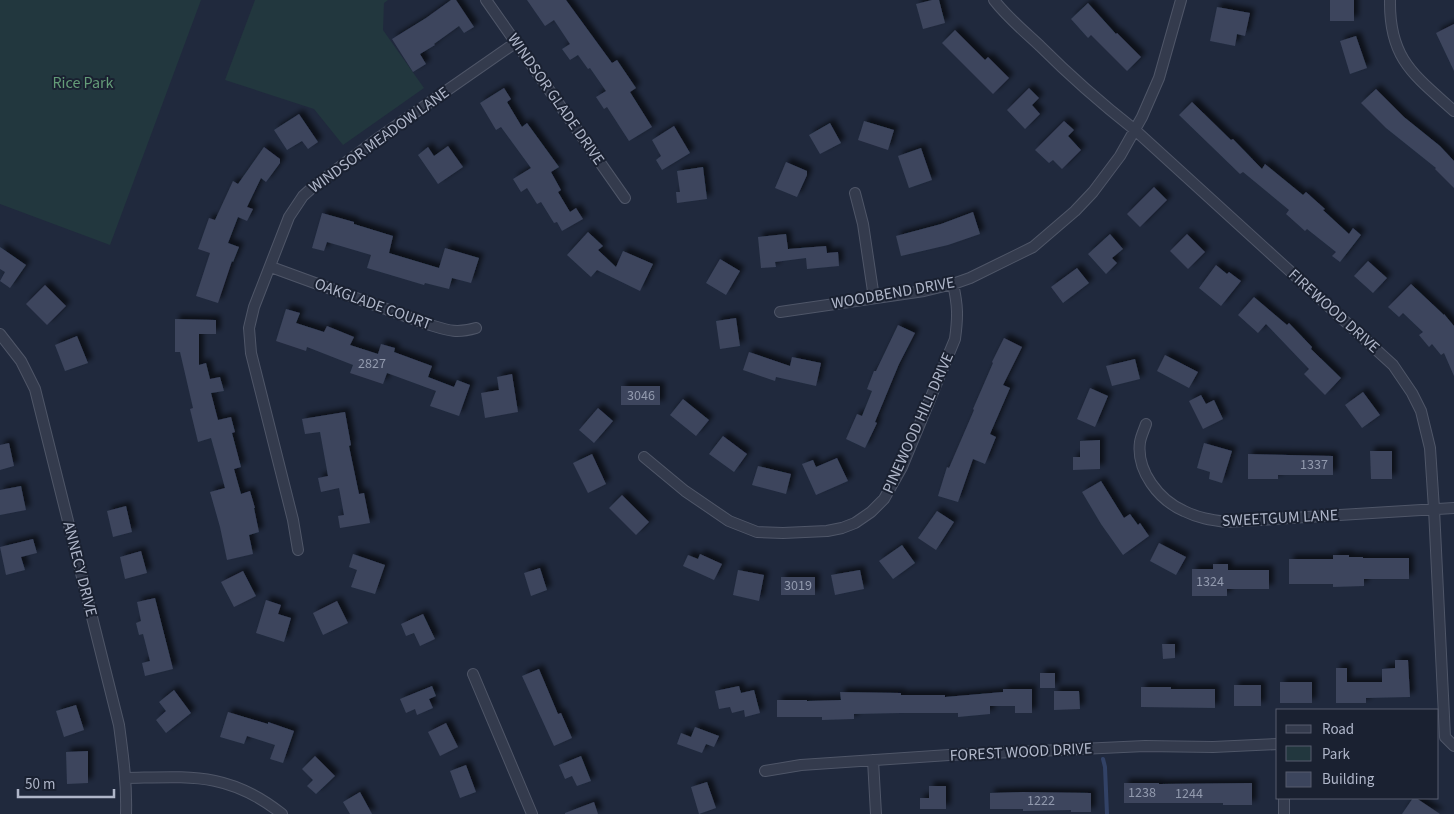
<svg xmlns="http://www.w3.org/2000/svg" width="1454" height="814" font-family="'Source Sans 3',sans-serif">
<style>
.green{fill:#22373e}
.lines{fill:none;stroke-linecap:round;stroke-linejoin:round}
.stream{stroke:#324266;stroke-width:4}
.building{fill:#3c455d;filter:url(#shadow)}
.minor-casing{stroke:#4f5668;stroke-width:12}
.minor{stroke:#343b4d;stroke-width:10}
.labels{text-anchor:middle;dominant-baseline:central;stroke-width:4;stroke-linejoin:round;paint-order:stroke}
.number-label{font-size:14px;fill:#929aae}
.park-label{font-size:16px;fill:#649c78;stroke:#1a2131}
.street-label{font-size:16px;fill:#afb6c9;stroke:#1a2131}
</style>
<defs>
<filter id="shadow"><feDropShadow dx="4.5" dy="-4.5" stdDeviation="2.5" flood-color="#0009"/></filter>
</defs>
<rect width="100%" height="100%" fill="#20293d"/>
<path class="green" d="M0 0H201L110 245 0 204Z
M255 0H388L384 3 383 30 424 88 343 145 314 109 225 80Z"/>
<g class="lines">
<path class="stream" d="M1103 759 1105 767 1107 814"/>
</g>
<path class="building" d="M451 0H456L474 27 464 33 459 26 434 44 435 45 420 54 426 64 413 72 392 39 426 18Z
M527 0H566L612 63 617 60 636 88 630 92 652 127 629 141 607 107 604 109 596 97 606 91 590 68 588 69 578 55 570 60 562 49 570 44 554 20 545 26Z
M932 0H939L945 23 923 29 916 4Z
M1330 0H1354V21H1330Z
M1088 3 1116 34 1117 33 1141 57 1127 71 1091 35 1088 38 1071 19Z
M1217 7 1250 13 1245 36 1237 34 1235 46 1210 41Z
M1454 24V71L1436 33Z
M955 30 985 60 988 57 1009 78 993 94 942 43Z
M1356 36 1367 68 1350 74 1340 41Z
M504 88 511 99 507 102 522 127 527 123 559 167 551 172 561 190 558 192 570 212 576 208 583 219 562 231 557 222 554 223 541 202 537 204 527 188 521 192 513 179 531 168 501 127 496 130 480 103Z
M1029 88 1039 98 1032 105 1040 114 1025 129 1007 110Z
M1376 89 1404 117 1440 146 1454 161V188L1435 169 1436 168 1386 128 1361 103Z
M1192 102 1231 140 1233 139 1262 169 1265 164 1303 195 1306 192 1325 209 1323 210 1349 234 1353 228 1361 235 1340 262 1332 256 1336 252 1307 229 1305 231 1286 214 1289 210 1243 172 1240 174 1179 115Z
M299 114 318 142 308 149 302 141 287 150 274 130Z
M864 121 894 130 888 150 858 140Z
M1064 121 1074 130 1068 136 1081 150 1062 169 1053 160 1049 163 1035 150Z
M830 123 841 143 820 154 809 135Z
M674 126 690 153 662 170 656 160 661 156 652 140Z
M448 146 463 167 438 184 418 155 428 147 434 156Z
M264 147 280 159V163L266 182 261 178 247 207 253 209 247 221 238 217 228 243 239 247 233 262 232 261 218 303 196 296 210 253 198 249 209 218 215 220 233 181 238 184Z
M921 148 932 180 909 188 898 156Z
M786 162 807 171V175L797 197 775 188Z
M703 167 707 199 677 203 676 192H680L677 171Z
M1154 187 1167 200 1140 227 1127 214Z
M973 212 980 234 948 245 901 256 896 236 941 224Z
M322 213 354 222V224L393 236 389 253 439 268 445 248 479 258 471 283 452 278 449 289 425 283 424 285 367 268 371 255 327 242 324 251 312 248Z
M588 232 603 246 598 250 616 267 623 251 653 264 640 291 597 270 591 277 567 255Z
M786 234 788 249 826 246 827 253 838 252 839 266 807 269 806 258 775 262 776 267 761 268 758 237Z
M1110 234 1123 249 1112 258 1117 263 1106 274 1088 254Z
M1187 234 1205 252 1188 269 1170 251Z
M0 247 26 265 10 288 0 281 5 272 0 269Z
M720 259 740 271 726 295 706 283Z
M1368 261 1387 278 1373 293 1354 276Z
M1216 265 1227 274 1229 272 1241 281 1221 306 1199 288Z
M1077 268 1089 283 1063 303 1051 287Z
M1411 284 1444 315V314L1454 326V376L1444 353 1441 355 1432 344 1429 347 1419 335 1423 332 1403 313 1399 317 1388 307Z
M45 285 66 306 47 325 26 304Z
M1254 297 1287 325 1289 323 1312 347 1311 349 1341 378 1325 395 1304 374 1309 369 1266 324 1258 333 1238 315Z
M286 309 300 313 296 323 324 332 327 326 354 337 350 345 378 354 381 344 395 348 394 352 432 366 428 377 454 387 457 380 470 385 459 416 430 406 436 391 387 373 383 384 350 373 353 365 307 347 306 351 276 341Z
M736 318 740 346 720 349 716 321Z
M175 319 216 320V334H199V365L206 363 210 379 220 377 224 391 211 393 218 420 231 417 235 432 232 433 241 467 234 469 241 494 250 491 255 508H254L259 532 249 535 253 554 227 560 220 527 210 492 225 488 211 438 198 442 190 409 193 408 180 352H175Z
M898 325 915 333 899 364 875 422 877 423 865 448 846 439 857 414 862 416 872 391 867 389 874 371H876Z
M77 336 88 363 65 371 55 345Z
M1004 338 1022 347 1003 385 1010 388 990 434 996 437 985 464 973 459 958 502 938 496 947 467 949 468 974 410 973 409 993 363 992 362Z
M749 352 790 366 792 357 821 363 816 386 776 377 775 381 743 370Z
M1165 355 1198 372 1189 388 1157 371Z
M1135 359 1140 379 1112 386 1106 366Z
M512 374 518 412 485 418 481 393 499 390 497 377Z
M621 386H660V405H621Z
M1090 388 1108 396 1095 427 1077 419Z
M1363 392 1380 415 1362 428 1345 405Z
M1201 395 1206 404 1214 400 1223 419 1203 429 1189 401Z
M683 399 709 420 696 436 670 415Z
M598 408 613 421 594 443 579 430Z
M345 412 351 445 349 446 359 494 364 493 370 523 340 528 338 516 344 515 339 488 321 492 318 478 328 476 320 432 305 434 302 419Z
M723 436 747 454 734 472 709 454Z
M1100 440V469L1073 470V457H1080V441Z
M9 443 14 466 0 470V445Z
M1204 443 1232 451 1222 483 1209 479 1210 472 1197 468Z
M1370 451H1392V479H1371Z
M592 454 606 484 588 493 573 463Z
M1248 454 1333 456V475H1278V479H1248Z
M837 458 848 481 816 495 802 464 813 460 816 467Z
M758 466 791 474 786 494 752 485Z
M1101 481 1124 518 1130 514 1138 525 1140 523 1149 536 1123 555 1101 524 1082 492Z
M21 486 26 510 0 515V490Z
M622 495 649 522 636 535 609 508Z
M126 506 132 532 113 537 107 511Z
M937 511 954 522 936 550 918 538Z
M33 539 37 553 21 557 25 570 6 575 0 547Z
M1159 543 1186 557 1176 575 1150 561Z
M902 545 915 563 893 579 879 561Z
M141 551 147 573 125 579 120 557Z
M353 554 385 565 375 594 351 587 357 570 349 567Z
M700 554 722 564 714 580 683 566 688 555 698 559Z
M1333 555H1349V557H1363V558H1409V579H1364V586L1333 587V584H1289V559H1333Z
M1213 564H1228V570H1269V589H1227V596H1192V569H1213Z
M540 568 547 590 531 596 524 573Z
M738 570 764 575 759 601 733 595Z
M860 570 864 589 835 595 831 575Z
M243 571 256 596 234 607 221 582Z
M781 577H815V595H781Z
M155 598 173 669 145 676 142 663 150 661 143 634 139 635 136 623 141 621 137 602Z
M266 600 281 605 278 614 291 618 284 642 256 633Z
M337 601 348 623 323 635 313 613Z
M423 614 435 639 420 646 414 633 406 636 401 624Z
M1162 644H1175V658L1163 659Z
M1395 660H1408L1410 697 1366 698V703H1336V668H1347V682H1382V669L1395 668Z
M539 669 558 714 561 713 572 738 554 746 522 676Z
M1040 673H1055V688H1040Z
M1280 682H1312V703H1280Z
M1234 685H1261V706H1234Z
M432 686 436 696 429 699 433 708 417 715 415 709 406 713 400 699Z
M739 686 741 693 754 690 760 713 745 717 744 710 732 713 730 707 719 709 715 691Z
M1141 687H1171V689H1215V708L1141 707Z
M1003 689H1032V713H1015V706H990V714L958 717V713H901L854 714V719L822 720V717H777V700H807V701L841 700 840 692 901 693V695H945V697L1003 692Z
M174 690 191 713 166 733 156 720 166 711 159 702Z
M1054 691H1079L1080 709 1054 710Z
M76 705 84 730 64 737 56 711Z
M228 712 268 724V722L294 731 283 763 270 759 275 745 247 736 244 744 220 737Z
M446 723 458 747 440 756 428 732Z
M695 727 719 736 714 747 706 744 702 753 677 744 681 733 691 737Z
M88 751V783L67 784 66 752Z
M315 756 335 776 316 794 307 786 313 780 302 769Z
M581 756 591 781 577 786 572 776 565 779 559 765Z
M466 765 476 792 460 798 450 771Z
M707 782 716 808 699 814 691 787Z
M1124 783H1159V784L1252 783V805H1223V803H1124Z
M929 786H946V809H920V798H929Z
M360 792 372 814H350L343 802Z
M1023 792 1091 793V812H1071V810L1023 811V809H990V793Z
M1413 798H1416L1440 814H1402Z
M594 802 598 814H565V813Z"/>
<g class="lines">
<defs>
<path id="minor" d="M486 0 625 198
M994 0C1007 17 1024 31 1040 46 1070 76 1102 104 1135 130L1393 365 1412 393 1421 411 1430 448 1434 509 1445 737
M1390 0C1389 59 1414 75 1454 111
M855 193 863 224 874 298
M271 267 427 324C447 330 455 334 476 328
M780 312 924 291 953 284 970 278 1033 247 1075 211 1093 192 1120 156 1142 117 1159 78 1181 0
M0 334 21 361 35 389 119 725C123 755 127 784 126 814
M1146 424C1144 430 1141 436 1140 442 1136 471 1159 500 1184 511 1198 518 1211 520 1226 522L1454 508
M644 457 685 491 729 521 757 532 783 533 827 531 842 528 855 523 871 512 884 499 902 467 955 339C958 317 958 306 953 284
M298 550 293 520 251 353 249 328 254 307 289 217 303 196 313 187 377 139 515 43
M473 674 532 814
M1445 737 1454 746
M873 760 876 814
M765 771 801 765 949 755 1145 746 1213 747 1278 744
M125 778C189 777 228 771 282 814
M1284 798V814"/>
</defs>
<use href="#minor" class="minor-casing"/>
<use href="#minor" class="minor"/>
</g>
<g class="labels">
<g class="number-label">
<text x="372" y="364">2827</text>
<text x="641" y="396">3046</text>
<text x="1314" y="465">1337</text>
<text x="1210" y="582">1324</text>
<text x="798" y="586">3019</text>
<text x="1142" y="793">1238</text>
<text x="1189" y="794">1244</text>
<text x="1041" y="801">1222</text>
</g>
<g class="park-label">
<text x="83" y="83">Rice Park</text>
</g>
<g class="street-label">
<text transform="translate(556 99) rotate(55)">WINDSOR GLADE DRIVE</text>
<text transform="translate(379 140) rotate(-36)">WINDSOR MEADOW LANE</text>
<text transform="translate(893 293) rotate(-10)">WOODBEND DRIVE</text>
<text transform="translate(373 304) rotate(20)">OAKGLADE COURT</text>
<text transform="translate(1334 311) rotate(42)">FIREWOOD DRIVE</text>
<text transform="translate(918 423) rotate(-66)">PINEWOOD HILL DRIVE</text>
<text transform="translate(1280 518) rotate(-3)">SWEETGUM LANE</text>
<text transform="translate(80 569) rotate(76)">ANNECY DRIVE</text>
<text transform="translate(1021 752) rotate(-3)">FOREST WOOD DRIVE</text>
</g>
</g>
<rect x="1276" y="709" width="162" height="90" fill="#1a2131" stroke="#565d6e"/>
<rect x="1286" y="725" width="25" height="8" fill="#343b4d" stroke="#565d6e"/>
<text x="1322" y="734" font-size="15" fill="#afb6c9">Road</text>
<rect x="1286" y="746" width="25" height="15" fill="#22373e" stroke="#565d6e"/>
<text x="1322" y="759" font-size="15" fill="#afb6c9">Park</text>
<rect x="1286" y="772" width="25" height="15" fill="#3c455d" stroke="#565d6e"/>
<text x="1322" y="784" font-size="15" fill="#afb6c9">Building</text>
<path d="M18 789v8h96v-8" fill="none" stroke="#afb6c9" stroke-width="2.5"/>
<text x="25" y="789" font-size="15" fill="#afb6c9" stroke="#1a2131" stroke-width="4" paint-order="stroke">50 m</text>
</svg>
